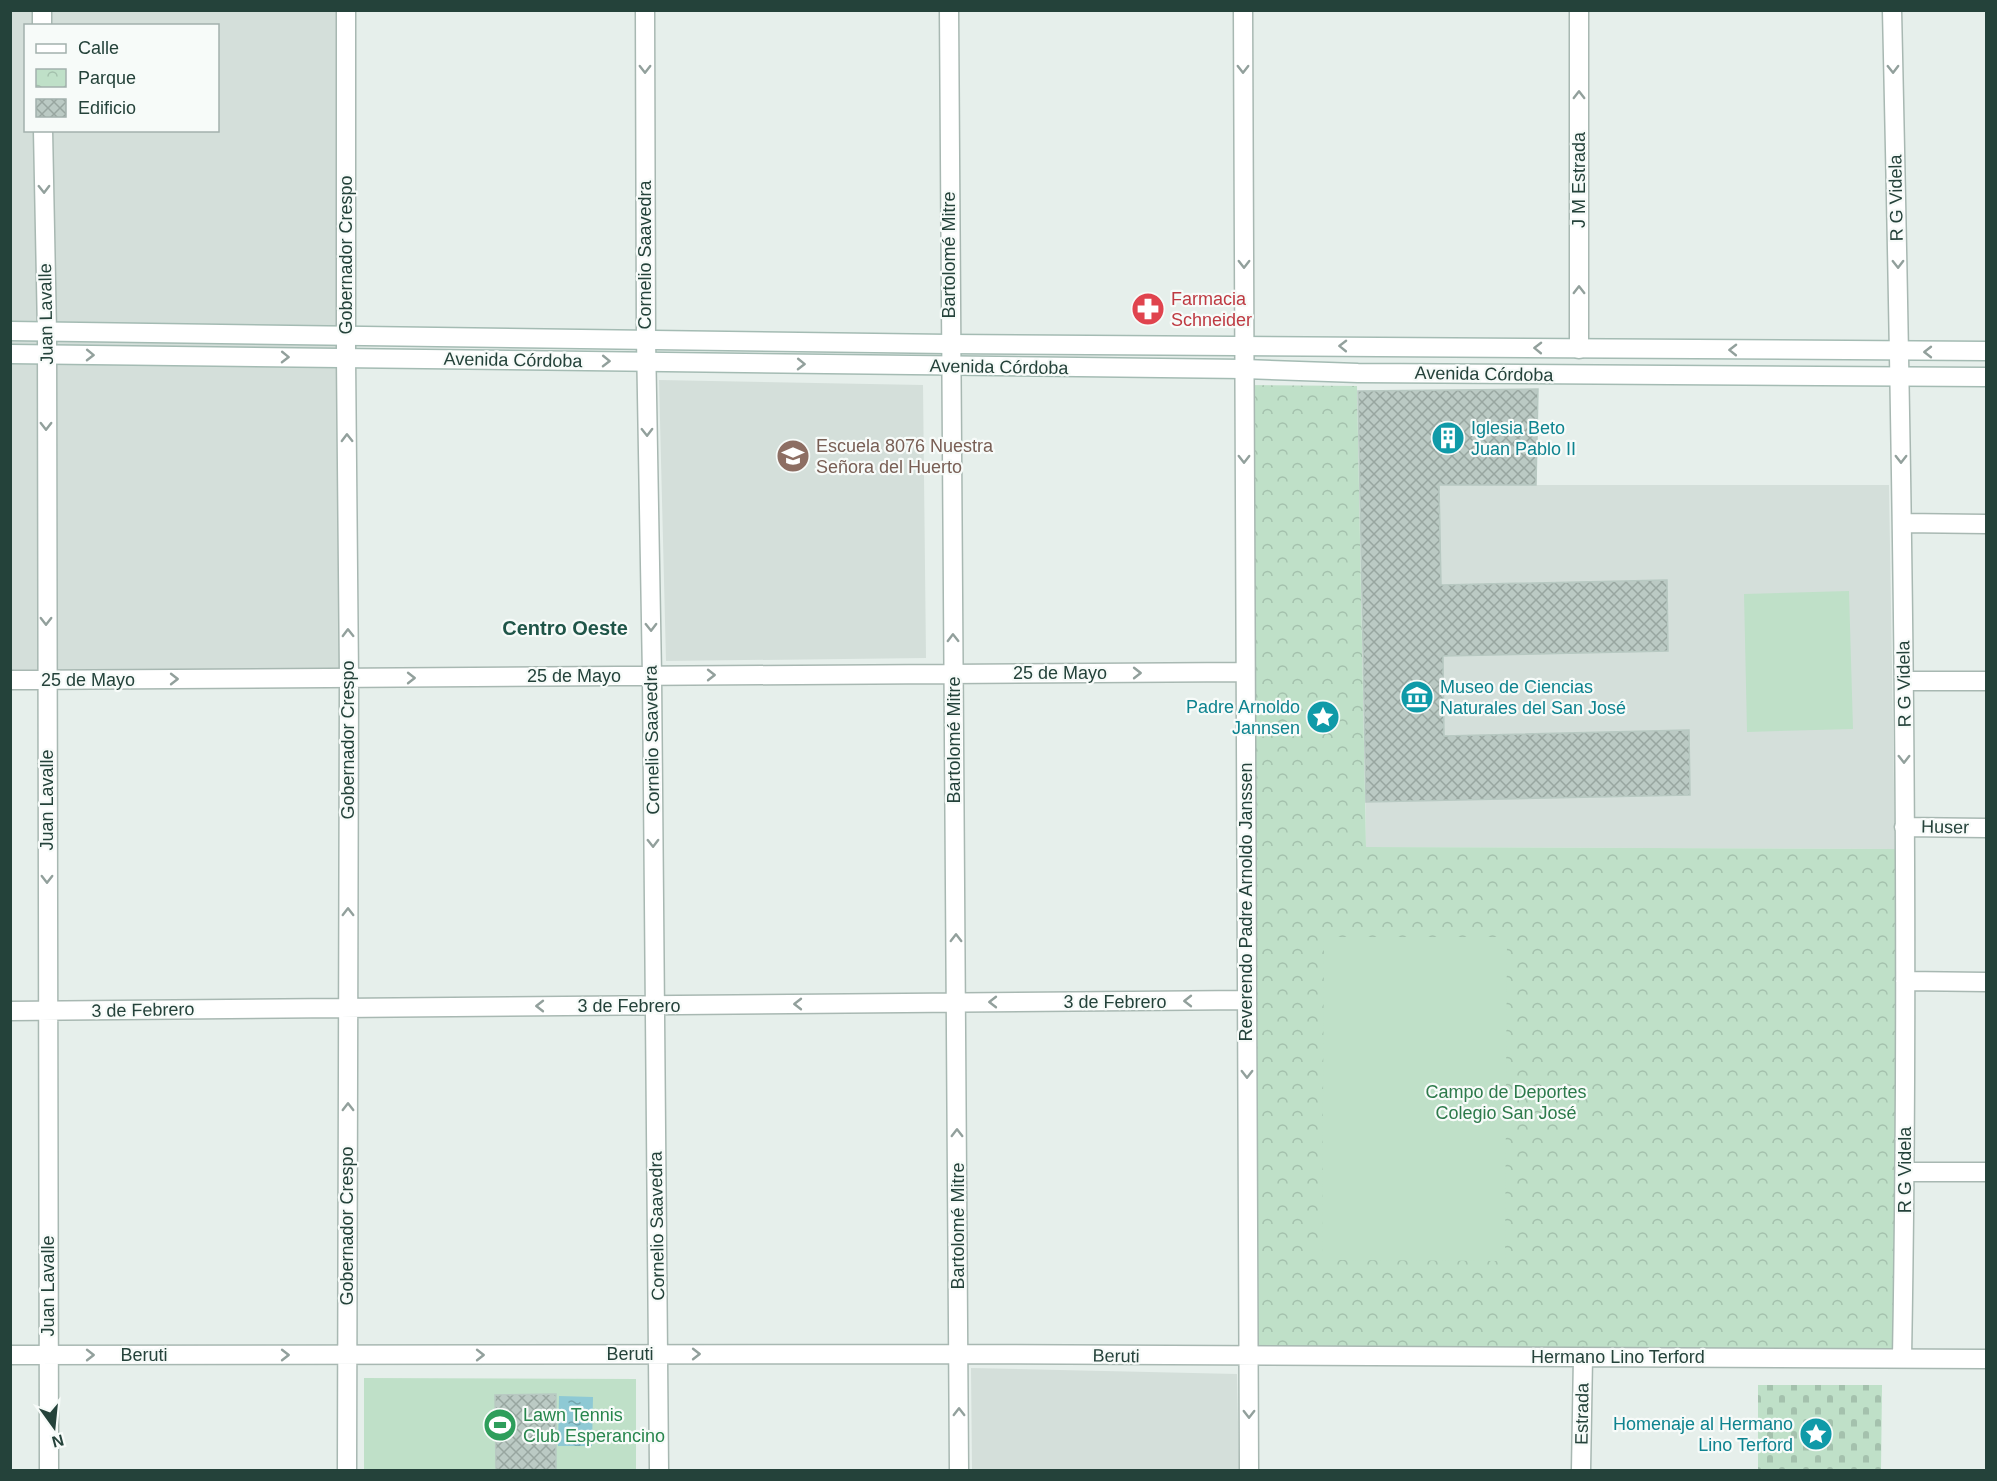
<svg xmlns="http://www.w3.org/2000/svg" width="1997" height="1481" font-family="Helvetica,sans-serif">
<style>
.built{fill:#d4dfda;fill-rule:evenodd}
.cemetery{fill:url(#cemetery-stones)}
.park{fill:url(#park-crowns)}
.garden{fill:#bfe0c8}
.water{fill:url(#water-ripples)}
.building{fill:url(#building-cross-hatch);stroke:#b8c9c2;stroke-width:1.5}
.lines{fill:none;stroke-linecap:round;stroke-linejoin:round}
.street-casing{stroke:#a8b8b2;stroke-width:21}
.secondary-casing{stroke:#a4bbb3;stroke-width:21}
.street{stroke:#fff;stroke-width:18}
.secondary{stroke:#fff;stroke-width:18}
.oneway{stroke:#92a09c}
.labels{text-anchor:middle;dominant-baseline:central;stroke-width:4.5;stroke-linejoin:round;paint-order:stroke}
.street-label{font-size:18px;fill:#24423a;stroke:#f7fbf9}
.health-label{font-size:18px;fill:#be3a42;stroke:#f7fbf9;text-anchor:start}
.culture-label{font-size:18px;fill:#0d838f;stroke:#f7fbf9;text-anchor:start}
.education-label{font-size:18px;fill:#785e54;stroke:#f7fbf9;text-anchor:start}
.park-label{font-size:18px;fill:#2d7a4b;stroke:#f7fbf9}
.leisure-label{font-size:18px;fill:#27864d;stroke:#f7fbf9;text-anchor:start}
.neighbourhood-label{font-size:20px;font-weight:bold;fill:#1f5548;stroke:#f7fbf9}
</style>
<defs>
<pattern id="cemetery-stones" width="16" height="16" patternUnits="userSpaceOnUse" patternTransform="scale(1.5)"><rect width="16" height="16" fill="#bfe0c8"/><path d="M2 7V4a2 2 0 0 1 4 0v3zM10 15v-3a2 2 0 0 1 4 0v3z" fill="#a4c1ad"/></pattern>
<pattern id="park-crowns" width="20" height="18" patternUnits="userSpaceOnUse" patternTransform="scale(1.5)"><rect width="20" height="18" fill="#bfe0c8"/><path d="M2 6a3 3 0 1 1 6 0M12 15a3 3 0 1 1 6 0" fill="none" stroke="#a4c1ad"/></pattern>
<pattern id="water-ripples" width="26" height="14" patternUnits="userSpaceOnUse" patternTransform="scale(1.5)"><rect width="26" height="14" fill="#8ec9d4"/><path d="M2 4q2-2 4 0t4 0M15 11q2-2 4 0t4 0" fill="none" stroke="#74a5ad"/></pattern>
<pattern id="building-cross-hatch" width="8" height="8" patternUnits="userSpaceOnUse" patternTransform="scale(1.5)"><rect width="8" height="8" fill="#bbcac4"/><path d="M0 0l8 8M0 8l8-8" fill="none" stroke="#98a6a0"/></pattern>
</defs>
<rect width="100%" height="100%" fill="#e6efeb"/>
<path class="built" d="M10 11H346L349 678 11 680ZM26 26H218V130H26Z
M659 380 923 385 926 658 666 661Z
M1361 485H1889L1895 849 1366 847Z
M971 1368 1237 1374 1239 1470H972Z"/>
<path class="cemetery" d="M1758 1385H1882L1881 1470H1758Z"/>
<path class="park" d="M1244 385 1357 386 1366 847 1895 849 1902 1358 1249 1357Z"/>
<path class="garden" d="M1849 591 1853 729 1747 732 1744 594Z
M1324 937H1507L1505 1261 1322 1260Z
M364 1378 636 1379V1470H364Z"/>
<path class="water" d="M559 1396 593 1397 592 1446H558Z"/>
<path class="building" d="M1538 389 1536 485H1439L1441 585 1667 580 1668 651 1443 656 1444 736 1689 730 1690 795 1366 802 1358 391Z
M556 1394V1470H496L495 1395Z"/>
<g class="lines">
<defs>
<path id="street" d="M42 10V26
M346 10V358L349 678 347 1470
M645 10 646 339 652 676 659 1470
M949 10C948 497 958 984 959 1470
M1243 10 1249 1470
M1579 10V349
M1892 10C1902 459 1910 909 1902 1358
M43 130 47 332 49 1470
M1902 523 1986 524
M10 680 1245 672
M1904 681H1986
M1904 827 1986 828
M1905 981 1986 982
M10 1011 1247 1000
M1906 1172H1986
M10 1355 959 1354 1986 1359
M1581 1470 1583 1357"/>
<path id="secondary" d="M10 331 949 344 1986 351
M10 354 1244 369 1358 373 1986 377"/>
</defs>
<use href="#street" class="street-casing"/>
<use href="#secondary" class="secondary-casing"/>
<use href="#street" class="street"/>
<use href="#secondary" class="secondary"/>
</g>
<defs><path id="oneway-chevron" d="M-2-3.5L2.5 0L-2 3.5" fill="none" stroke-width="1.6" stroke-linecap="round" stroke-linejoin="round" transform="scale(1.5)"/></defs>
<g class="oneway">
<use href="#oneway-chevron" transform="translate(645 69) rotate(90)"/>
<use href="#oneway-chevron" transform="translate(1243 69) rotate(90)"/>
<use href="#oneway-chevron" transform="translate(1893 69) rotate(89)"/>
<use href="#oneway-chevron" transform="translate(1579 95) rotate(-90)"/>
<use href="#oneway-chevron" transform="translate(44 189) rotate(89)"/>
<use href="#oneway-chevron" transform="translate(1244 264) rotate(90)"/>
<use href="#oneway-chevron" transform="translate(1898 264) rotate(89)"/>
<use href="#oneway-chevron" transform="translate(1579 290) rotate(-90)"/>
<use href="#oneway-chevron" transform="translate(1343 346) rotate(-179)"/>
<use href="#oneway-chevron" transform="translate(1538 348) rotate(-179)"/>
<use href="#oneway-chevron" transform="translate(1733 350) rotate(-179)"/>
<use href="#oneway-chevron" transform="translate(1928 352) rotate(180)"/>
<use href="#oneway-chevron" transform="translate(90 355) rotate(1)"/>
<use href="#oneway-chevron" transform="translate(285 357) rotate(1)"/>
<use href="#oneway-chevron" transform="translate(606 361) rotate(1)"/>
<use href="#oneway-chevron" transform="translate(801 364) rotate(1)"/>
<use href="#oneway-chevron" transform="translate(46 426) rotate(90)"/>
<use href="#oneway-chevron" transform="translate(647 432) rotate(89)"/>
<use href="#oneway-chevron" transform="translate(347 438) rotate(-91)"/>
<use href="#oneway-chevron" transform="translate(1244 459) rotate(90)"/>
<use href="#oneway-chevron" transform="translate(1901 459) rotate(90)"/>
<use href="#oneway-chevron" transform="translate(46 621) rotate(90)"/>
<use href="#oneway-chevron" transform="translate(651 627) rotate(89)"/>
<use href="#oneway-chevron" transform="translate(348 633) rotate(-91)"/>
<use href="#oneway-chevron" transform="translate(953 638) rotate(-91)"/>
<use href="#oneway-chevron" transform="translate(1137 673)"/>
<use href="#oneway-chevron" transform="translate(711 675)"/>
<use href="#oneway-chevron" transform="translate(411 678)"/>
<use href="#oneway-chevron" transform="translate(174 679)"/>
<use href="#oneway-chevron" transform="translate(1904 759) rotate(90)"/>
<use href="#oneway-chevron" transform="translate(653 843) rotate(89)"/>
<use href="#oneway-chevron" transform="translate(47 879) rotate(90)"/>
<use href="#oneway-chevron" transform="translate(348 912) rotate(-90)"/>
<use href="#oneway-chevron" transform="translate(956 938) rotate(-90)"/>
<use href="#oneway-chevron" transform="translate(1188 1001) rotate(180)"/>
<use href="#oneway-chevron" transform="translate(993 1002) rotate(180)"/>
<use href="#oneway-chevron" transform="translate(798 1004) rotate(180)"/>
<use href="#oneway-chevron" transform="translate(540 1006) rotate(180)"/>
<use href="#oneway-chevron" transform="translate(1247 1074) rotate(90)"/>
<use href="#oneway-chevron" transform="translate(348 1107) rotate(-90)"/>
<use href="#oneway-chevron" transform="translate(957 1133) rotate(-90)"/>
<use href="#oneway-chevron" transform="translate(696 1354)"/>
<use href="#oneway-chevron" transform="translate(90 1355)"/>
<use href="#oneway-chevron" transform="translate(285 1355)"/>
<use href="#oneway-chevron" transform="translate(480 1355)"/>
<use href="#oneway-chevron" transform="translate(959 1412) rotate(-90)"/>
<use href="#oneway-chevron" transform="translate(1249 1414) rotate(90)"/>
</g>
<defs>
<symbol id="pharmacy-disc" viewBox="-11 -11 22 22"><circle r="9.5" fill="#e0444e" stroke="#f7fbf9"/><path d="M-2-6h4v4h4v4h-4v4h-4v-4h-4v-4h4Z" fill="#fff"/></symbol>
<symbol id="building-disc" viewBox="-11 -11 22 22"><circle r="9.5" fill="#0f9aa8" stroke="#f7fbf9"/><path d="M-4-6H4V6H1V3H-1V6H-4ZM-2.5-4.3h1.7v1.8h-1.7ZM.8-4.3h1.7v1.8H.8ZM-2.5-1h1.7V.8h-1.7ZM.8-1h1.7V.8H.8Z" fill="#fff"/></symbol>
<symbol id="school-disc" viewBox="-11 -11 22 22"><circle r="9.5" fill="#8d6e63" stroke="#f7fbf9"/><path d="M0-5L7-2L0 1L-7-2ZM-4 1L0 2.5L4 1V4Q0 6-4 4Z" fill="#fff"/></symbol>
<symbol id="museum-disc" viewBox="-11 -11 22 22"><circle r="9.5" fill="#0f9aa8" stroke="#f7fbf9"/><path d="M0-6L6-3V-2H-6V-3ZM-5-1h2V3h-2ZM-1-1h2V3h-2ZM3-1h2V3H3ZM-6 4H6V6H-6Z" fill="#fff"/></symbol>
<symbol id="sight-disc" viewBox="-11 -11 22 22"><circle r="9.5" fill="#0f9aa8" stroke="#f7fbf9"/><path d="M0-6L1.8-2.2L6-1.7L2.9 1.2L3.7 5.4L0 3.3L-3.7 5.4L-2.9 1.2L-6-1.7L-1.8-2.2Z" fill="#fff"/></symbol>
<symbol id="stadium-disc" viewBox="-11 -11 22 22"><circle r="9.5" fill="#2e9e5b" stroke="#f7fbf9"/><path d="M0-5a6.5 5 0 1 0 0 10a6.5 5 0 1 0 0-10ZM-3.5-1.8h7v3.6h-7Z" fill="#fff"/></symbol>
</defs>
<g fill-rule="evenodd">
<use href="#pharmacy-disc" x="1129" y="290" width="38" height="38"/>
<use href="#building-disc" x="1429" y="419" width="38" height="38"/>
<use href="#school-disc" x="774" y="437" width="38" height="38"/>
<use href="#museum-disc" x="1398" y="678" width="38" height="38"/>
<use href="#sight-disc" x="1304" y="698" width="38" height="38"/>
<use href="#stadium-disc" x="481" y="1406" width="38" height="38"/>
<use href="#sight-disc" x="1797" y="1415" width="38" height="38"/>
</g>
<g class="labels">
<g class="street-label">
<text transform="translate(1579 180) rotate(-90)">J M Estrada</text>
<text transform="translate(1896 198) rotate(-91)">R G Videla</text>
<text transform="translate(346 255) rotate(-90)">Gobernador Crespo</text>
<text transform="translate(645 255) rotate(-90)">Cornelio Saavedra</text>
<text transform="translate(949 255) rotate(-90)">Bartolomé Mitre</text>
<text transform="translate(46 314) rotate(-91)">Juan Lavalle</text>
<text transform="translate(513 360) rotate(1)">Avenida Córdoba</text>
<text transform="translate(999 367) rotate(1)">Avenida Córdoba</text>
<text transform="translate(1484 374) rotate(1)">Avenida Córdoba</text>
<text x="1060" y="673">25 de Mayo</text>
<text x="574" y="676">25 de Mayo</text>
<text x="88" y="680">25 de Mayo</text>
<text transform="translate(1904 684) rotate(-91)">R G Videla</text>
<text transform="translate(348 740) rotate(-90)">Gobernador Crespo</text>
<text transform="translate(652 740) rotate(-91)">Cornelio Saavedra</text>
<text transform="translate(954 740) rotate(-90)">Bartolomé Mitre</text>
<text transform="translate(47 800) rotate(-90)">Juan Lavalle</text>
<text transform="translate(1945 827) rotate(1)">Huser</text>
<text transform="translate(1246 902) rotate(-90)">Reverendo Padre Arnoldo Janssen</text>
<text x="1115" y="1002">3 de Febrero</text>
<text x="629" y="1006">3 de Febrero</text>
<text transform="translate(143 1010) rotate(-1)">3 de Febrero</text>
<text transform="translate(1905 1170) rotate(-90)">R G Videla</text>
<text transform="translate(347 1226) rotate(-90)">Gobernador Crespo</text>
<text transform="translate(657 1226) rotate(-91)">Cornelio Saavedra</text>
<text transform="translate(958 1226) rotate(-90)">Bartolomé Mitre</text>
<text transform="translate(48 1286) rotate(-90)">Juan Lavalle</text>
<text x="630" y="1354">Beruti</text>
<text x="144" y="1355">Beruti</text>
<text transform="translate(1116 1356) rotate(1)">Beruti</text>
<text x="1618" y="1357">Hermano Lino Terford</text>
<text transform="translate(1582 1414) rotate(-89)">Estrada</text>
</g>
<g class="health-label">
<text x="1171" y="299">Farmacia<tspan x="1171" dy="21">Schneider</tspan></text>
</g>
<g class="culture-label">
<text x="1471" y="428">Iglesia Beto<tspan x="1471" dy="21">Juan Pablo II</tspan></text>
<text x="1440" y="687">Museo de Ciencias<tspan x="1440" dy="21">Naturales del San José</tspan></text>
<text x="1300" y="707" text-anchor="end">Padre Arnoldo<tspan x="1300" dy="21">Jannsen</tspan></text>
<text x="1793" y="1424" text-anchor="end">Homenaje al Hermano<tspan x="1793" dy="21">Lino Terford</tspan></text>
</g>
<g class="education-label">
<text x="816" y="446">Escuela 8076 Nuestra<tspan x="816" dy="21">Señora del Huerto</tspan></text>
</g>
<g class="park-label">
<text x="1506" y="1092">Campo de Deportes<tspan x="1506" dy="21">Colegio San José</tspan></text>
</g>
<g class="leisure-label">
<text x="523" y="1415">Lawn Tennis<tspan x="523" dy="21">Club Esperancino</tspan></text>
</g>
<g class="neighbourhood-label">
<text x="565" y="628">Centro Oeste</text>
</g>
</g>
<rect width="1997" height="1481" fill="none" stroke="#24423a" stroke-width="24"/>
<rect x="24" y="24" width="195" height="108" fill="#f7fbf9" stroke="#a3b1ad" stroke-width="1.5"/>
<rect x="36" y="44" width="30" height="9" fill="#ffffff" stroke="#a3b1ad" stroke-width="1.5"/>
<text x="78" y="54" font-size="18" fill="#24423a">Calle</text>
<rect x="36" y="69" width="30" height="18" fill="url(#park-crowns)" stroke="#a3b1ad" stroke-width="1.5"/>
<text x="78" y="84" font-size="18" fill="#24423a">Parque</text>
<rect x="36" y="99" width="30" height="18" fill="url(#building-cross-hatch)" stroke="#a3b1ad" stroke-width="1.5"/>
<text x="78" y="114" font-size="18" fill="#24423a">Edificio</text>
<g transform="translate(54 1427) rotate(165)" stroke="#f7fbf9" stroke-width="4.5" paint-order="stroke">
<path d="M0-4.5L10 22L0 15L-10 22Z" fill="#24423a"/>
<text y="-9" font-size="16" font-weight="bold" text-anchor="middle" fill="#24423a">N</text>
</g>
</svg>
